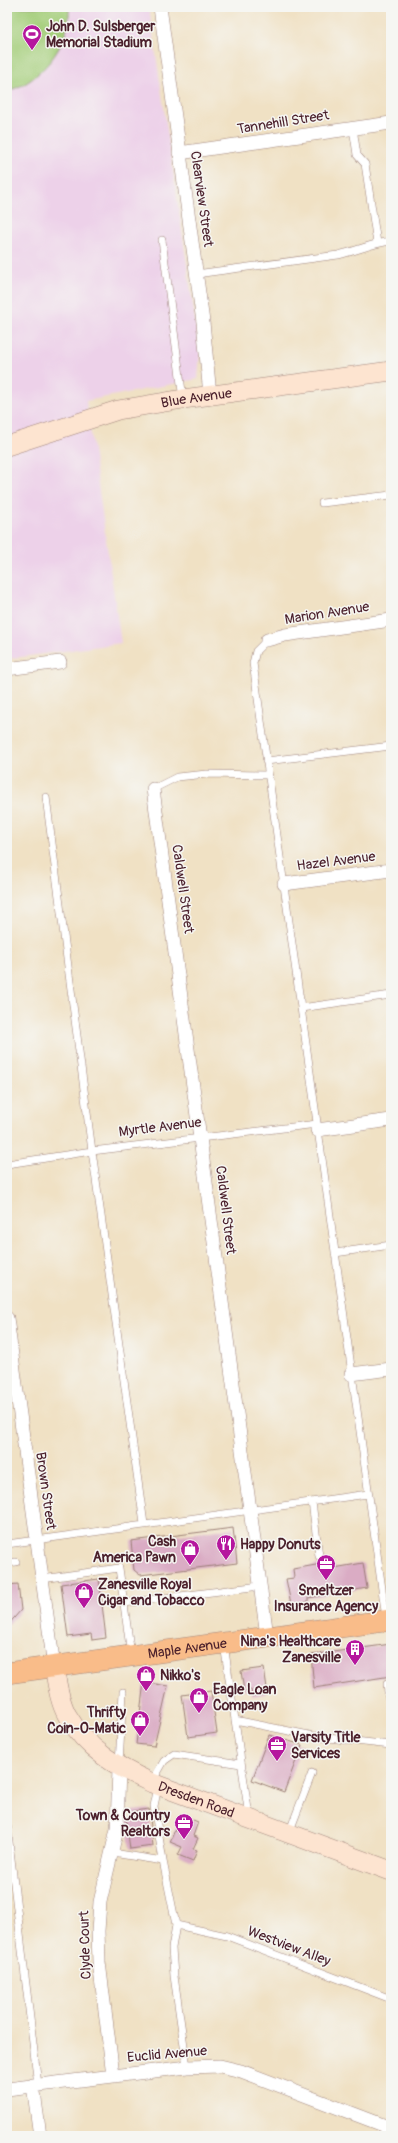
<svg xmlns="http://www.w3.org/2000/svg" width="398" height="2143" font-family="Pangolin,sans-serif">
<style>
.built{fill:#edd1e9}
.green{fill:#a3cd78;stroke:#767652}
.building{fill:#daacc4}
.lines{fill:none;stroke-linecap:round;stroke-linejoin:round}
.lane-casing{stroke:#9d8078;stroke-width:8}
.street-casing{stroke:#9d8078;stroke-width:14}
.secondary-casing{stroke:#9d8078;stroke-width:20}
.primary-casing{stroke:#9d8078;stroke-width:22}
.lane{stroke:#fff;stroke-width:7}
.street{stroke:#fff;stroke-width:13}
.secondary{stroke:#fde4d0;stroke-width:19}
.primary{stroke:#f9bc89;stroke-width:21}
.labels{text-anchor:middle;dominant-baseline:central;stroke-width:3;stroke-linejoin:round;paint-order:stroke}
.poi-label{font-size:14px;font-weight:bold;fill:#4a1f2b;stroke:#f6f6f2;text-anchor:start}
.street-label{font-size:14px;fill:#4a1f2b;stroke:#f6f6f2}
</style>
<rect width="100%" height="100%" fill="#f6f6f2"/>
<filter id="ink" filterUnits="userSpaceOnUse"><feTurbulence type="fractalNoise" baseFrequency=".025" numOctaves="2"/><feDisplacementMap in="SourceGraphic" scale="8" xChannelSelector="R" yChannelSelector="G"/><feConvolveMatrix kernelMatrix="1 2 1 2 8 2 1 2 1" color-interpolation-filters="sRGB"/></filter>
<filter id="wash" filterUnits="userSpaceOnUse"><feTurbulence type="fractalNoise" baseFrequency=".012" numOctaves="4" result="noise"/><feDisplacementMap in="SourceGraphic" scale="16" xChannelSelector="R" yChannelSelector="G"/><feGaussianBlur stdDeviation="0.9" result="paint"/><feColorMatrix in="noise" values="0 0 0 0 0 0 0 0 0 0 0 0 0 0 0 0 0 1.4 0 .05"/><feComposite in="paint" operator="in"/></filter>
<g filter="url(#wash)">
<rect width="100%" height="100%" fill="#f0e1c4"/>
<path class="built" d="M7 7H149L200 353 198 379 86 401 121 643 7 659Z"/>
<path class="green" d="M7 7H69C71 35 54 62 32 79 25 85 15 88 7 92Z"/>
<g id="blocks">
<path class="building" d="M233 1528 237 1563 140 1575 134 1570 131 1541Z
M333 1562 334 1568 363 1563 367 1588 308 1598V1602L291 1604 286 1579 294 1578 293 1569Z
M99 1579 106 1638 92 1640 91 1634 68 1637 61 1584Z
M18 1584 21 1610 7 1626V1585Z
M391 1644V1676L314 1688 311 1655Z
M264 1668 267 1688 265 1689 266 1694 252 1696 251 1690 244 1691 241 1671Z
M144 1682 168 1686 154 1746 136 1744Z
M211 1691 217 1733 188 1737 182 1695Z
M269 1735 302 1745 284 1792 252 1780Z
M149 1809 153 1846 130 1849 126 1819 134 1818 133 1811Z
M181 1815 198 1822 193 1836 198 1838 193 1849 197 1850 193 1861 178 1855 182 1847 170 1842Z"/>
</g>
</g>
<g filter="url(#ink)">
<use href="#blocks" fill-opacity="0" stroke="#9d8078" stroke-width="1"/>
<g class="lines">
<defs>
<path id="lane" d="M353 128 357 155 365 164 377 243
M162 240 183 399
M196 274 338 255C356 251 373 243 391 241
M322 503 391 495
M267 640 256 651 253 663 386 1618
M266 761 391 746
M153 789 177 777 207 774 268 775
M46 797 92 1151 144 1524
M301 1008 391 995
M7 1164 92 1151 317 1124
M335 1253 391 1245
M312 1502 319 1556
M7 1544 368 1494
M7 1563 16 1562
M42 1579 119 1568 131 1655
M124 1603 260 1586
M224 1644 249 1816
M391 1684H387L391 1716
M235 1720 319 1737 391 1745
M119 1764 123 1692
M152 1782 164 1761 174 1754 241 1764
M158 1787 154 1806 163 1861 176 1925 172 1948 174 1976 187 2067
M7 1825 38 2085
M289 1833 312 1773
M113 1853 163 1861
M176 1925 227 1936 391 1999"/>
<path id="street" d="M160 7 203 322 210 395
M179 153 391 123
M267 640 285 635 391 620
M7 669 60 662
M153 789 267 1636
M284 884 391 870
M317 1130 391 1120
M7 1318 54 1667
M351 1374 391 1369
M113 2075 99 1962 98 1931 100 1902 117 1829 119 1768
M33 2085 40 2136
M7 2089 187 2067 220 2066 241 2071 391 2128"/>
<g id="secondary">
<path id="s1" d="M7 446 118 410 183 399 391 371"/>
<path id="s2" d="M54 1667C57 1682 59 1701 67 1715 87 1750 117 1767 152 1783L391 1871"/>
</g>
<g id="primary">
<path id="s3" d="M7 1673 391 1620"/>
</g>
</defs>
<use href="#lane" class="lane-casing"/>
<use href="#street" class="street-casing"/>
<use href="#secondary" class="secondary-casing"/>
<use href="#primary" class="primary-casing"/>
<use href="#lane" class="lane"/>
<use href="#street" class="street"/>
<use href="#secondary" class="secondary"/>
<use href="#primary" class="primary"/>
</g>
</g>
<defs>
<symbol id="stadium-pin" viewBox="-11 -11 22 30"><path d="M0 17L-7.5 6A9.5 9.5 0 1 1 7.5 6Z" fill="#b5179e" stroke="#f6f6f2"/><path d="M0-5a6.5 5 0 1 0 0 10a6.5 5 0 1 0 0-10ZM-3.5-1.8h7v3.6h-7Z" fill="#fff"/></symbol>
<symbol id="restaurant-pin" viewBox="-11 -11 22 30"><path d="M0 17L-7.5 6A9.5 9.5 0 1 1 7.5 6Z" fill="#b5179e" stroke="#f6f6f2"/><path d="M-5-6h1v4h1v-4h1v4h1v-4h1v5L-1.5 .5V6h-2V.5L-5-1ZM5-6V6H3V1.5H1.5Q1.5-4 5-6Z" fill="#fff"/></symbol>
<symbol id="shop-pin" viewBox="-11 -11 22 30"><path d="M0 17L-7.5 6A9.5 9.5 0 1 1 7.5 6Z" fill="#b5179e" stroke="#f6f6f2"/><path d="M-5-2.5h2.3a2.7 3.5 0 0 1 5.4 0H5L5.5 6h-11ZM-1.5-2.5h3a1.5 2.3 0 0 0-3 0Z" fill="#fff"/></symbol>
<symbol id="office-pin" viewBox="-11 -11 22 30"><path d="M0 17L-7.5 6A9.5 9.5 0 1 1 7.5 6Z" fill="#b5179e" stroke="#f6f6f2"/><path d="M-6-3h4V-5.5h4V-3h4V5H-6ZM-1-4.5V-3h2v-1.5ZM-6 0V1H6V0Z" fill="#fff"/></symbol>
<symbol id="building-pin" viewBox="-11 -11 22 30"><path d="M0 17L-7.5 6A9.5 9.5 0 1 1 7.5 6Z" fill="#b5179e" stroke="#f6f6f2"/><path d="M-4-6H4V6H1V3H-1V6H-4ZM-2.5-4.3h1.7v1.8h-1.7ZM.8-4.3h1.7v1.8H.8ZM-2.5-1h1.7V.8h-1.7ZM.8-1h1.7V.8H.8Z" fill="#fff"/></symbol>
</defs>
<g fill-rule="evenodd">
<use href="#stadium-pin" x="21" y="23" width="22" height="30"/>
<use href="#restaurant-pin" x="215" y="1533" width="22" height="30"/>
<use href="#shop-pin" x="179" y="1538" width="22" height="30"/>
<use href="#office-pin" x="315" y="1553" width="22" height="30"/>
<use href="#shop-pin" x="73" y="1581" width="22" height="30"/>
<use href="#building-pin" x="344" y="1638" width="22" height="30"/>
<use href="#shop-pin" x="135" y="1664" width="22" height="30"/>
<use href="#shop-pin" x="188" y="1686" width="22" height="30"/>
<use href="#shop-pin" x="129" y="1709" width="22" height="30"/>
<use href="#office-pin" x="266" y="1734" width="22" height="30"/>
<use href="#office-pin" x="173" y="1812" width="22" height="30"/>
</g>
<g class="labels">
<g class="poi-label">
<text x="46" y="26">John D. Sulsberger<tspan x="46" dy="16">Memorial Stadium</tspan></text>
<text x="176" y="1541" text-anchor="end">Cash<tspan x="176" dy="16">America Pawn</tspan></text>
<text x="240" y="1544">Happy Donuts</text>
<text x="98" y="1584">Zanesville Royal<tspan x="98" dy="16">Cigar and Tobacco</tspan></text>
<text x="326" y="1590" text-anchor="middle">Smeltzer<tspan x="326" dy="16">Insurance Agency</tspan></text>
<text x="341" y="1641" text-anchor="end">Nina's Healthcare<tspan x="341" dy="16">Zanesville</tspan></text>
<text x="160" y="1675">Nikko's</text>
<text x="213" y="1689">Eagle Loan<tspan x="213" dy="16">Company</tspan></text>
<text x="126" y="1712" text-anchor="end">Thrifty<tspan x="126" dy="16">Coin-O-Matic</tspan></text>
<text x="291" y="1737">Varsity Title<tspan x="291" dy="16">Services</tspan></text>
<text x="170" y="1815" text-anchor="end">Town &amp; Country<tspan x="170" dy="16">Realtors</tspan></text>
</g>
<g class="street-label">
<text transform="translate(283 122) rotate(-9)">Tannehill Street</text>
<text transform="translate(202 199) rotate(82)">Clearview Street</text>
<text stroke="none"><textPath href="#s1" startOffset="196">Blue Avenue</textPath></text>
<text transform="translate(327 613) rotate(-9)">Marion Avenue</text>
<text transform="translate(336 861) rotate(-7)">Hazel Avenue</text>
<text transform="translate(183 889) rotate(82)">Caldwell Street</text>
<text transform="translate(160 1127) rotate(-7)">Myrtle Avenue</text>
<text transform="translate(226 1210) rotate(83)">Caldwell Street</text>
<text transform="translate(46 1491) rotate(82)">Brown Street</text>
<text stroke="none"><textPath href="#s3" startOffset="182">Maple Avenue</textPath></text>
<text stroke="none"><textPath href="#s2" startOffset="208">Dresden Road</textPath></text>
<text transform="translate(85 1945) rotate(-92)">Clyde Court</text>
<text transform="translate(289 1946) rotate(21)">Westview Alley</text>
<text transform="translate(167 2054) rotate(-5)">Euclid Avenue</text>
</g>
</g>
<rect width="398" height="2143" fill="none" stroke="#f6f6f2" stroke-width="24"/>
</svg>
